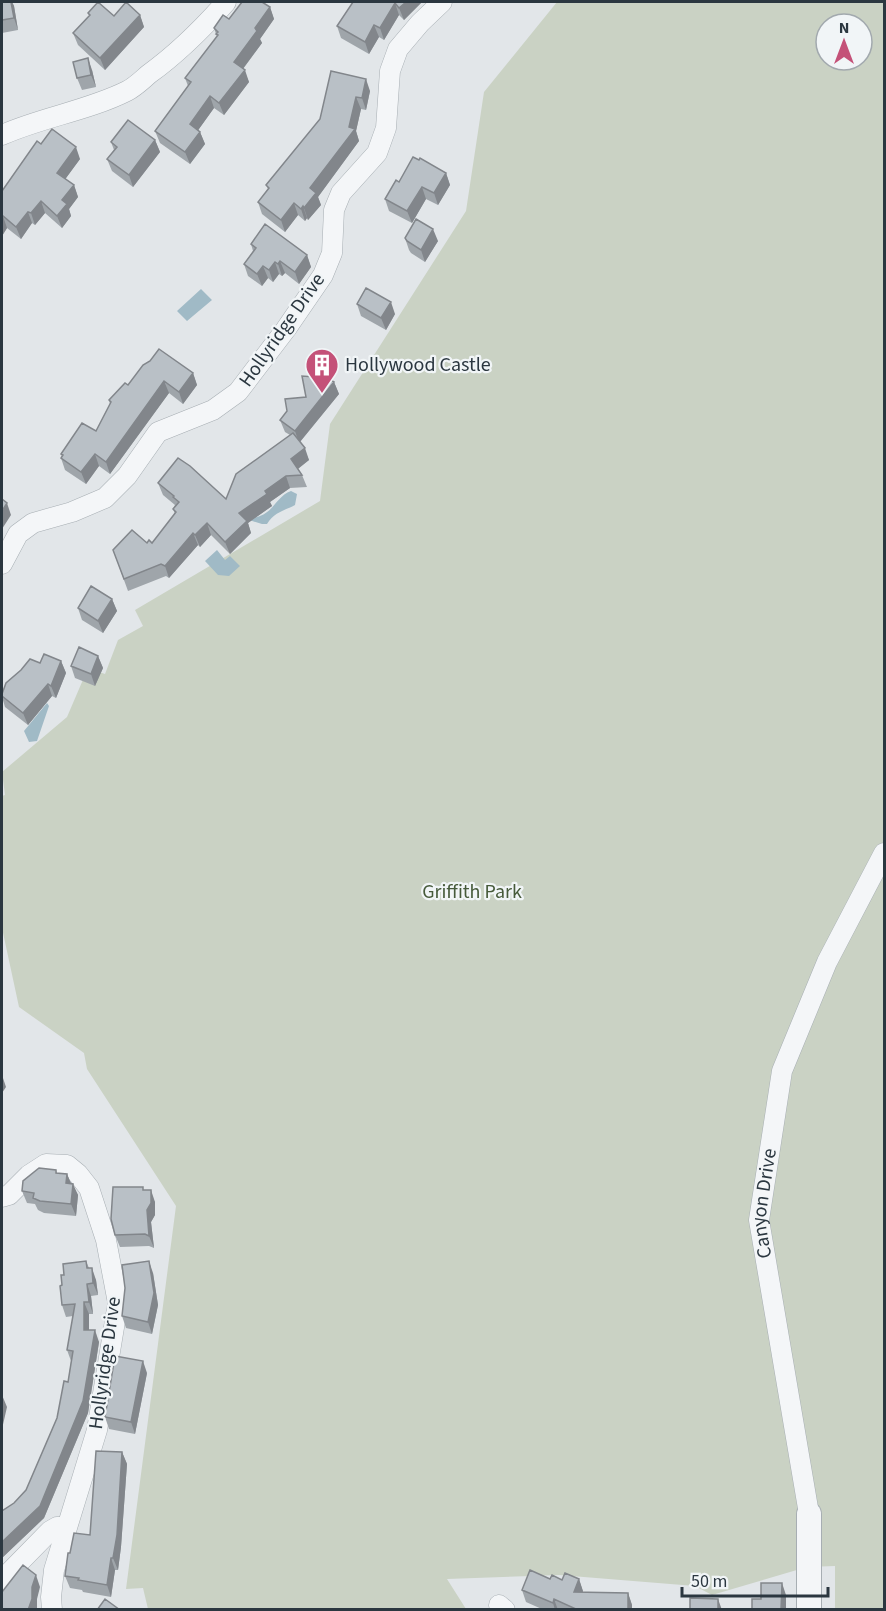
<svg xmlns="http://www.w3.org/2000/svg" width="886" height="1611" font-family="'Source Sans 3',sans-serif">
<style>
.green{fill:#cad2c4;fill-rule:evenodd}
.water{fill:#a0bac6}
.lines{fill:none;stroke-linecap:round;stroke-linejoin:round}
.minor-casing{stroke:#a7aeb3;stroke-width:21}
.tertiary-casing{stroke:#a7aeb3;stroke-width:26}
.minor{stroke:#f4f6f8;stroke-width:20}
.tertiary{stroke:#f4f6f8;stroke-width:24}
.wall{fill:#9fa5aa}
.shaded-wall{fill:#82868b}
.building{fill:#b9c0c6;stroke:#82868b;stroke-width:1.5}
.labels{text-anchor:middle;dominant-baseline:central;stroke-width:4.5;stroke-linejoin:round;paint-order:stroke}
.street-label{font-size:20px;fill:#2b3740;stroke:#f1f5f7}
.poi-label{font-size:20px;fill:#2b3740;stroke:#f1f5f7;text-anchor:start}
.park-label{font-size:20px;fill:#465a3a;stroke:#f1f5f7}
</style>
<rect width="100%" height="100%" fill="#e2e6e9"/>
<path class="green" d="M557 2H884V1609H835V1566L807 1567 712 1595 695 1586 559 1575 447 1579 466 1609H148L143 1588 126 1589 176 1206 87 1069 84 1053 19 1007 2 928V796L5 795 2 772 67 717 88 668 105 674 118 640 143 626 135 610 320 501 330 424 466 211 484 92ZM826 24H862V60H826Z"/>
<path class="water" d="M201 289 212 300 187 321 177 311Z
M291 491 297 494 295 505C284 511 274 512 267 524H262L246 519C250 518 256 518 260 516 274 511 277 496 291 491Z
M217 550 225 560 230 556 240 566 229 576 218 575 205 561Z
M47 703 49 706 37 741 29 742 24 731Z"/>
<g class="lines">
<defs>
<g id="minor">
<path d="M2 135C42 117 87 111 127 91 135 87 142 80 149 74 178 53 203 28 226 2"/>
<path d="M2 564 18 534 33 523 72 512 105 498 127 476 158 432 213 410 238 392 286 329 323 275 332 253 334 210 341 193 377 153 386 128 390 71 398 49 420 23 442 2"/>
<path d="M2 1197 9 1195 29 1175 46 1164 67 1165 78 1174 89 1188 106 1240 118 1303 97 1430 54 1570 51 1597 52 1610"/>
<path id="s1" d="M809 1514 759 1220 782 1071 827 962 884 853"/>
<path d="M2 1580 50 1531 57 1527H66"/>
<path d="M499 1605 505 1610"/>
</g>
<path id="tertiary" d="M809 1610V1514"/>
</defs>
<use href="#minor" class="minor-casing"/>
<use href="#tertiary" class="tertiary-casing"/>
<use href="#minor" class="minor"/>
<use href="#tertiary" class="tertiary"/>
</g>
<path class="wall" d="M2 2H12L14 6 18 30 2 33Z
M353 2H422L404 20 399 15 384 40 379 37 369 54 341 38 337 26Z
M270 7 274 19 260 39 262 43 243 69 249 82 224 115 214 108 198 130 200 132 205 144 190 164 160 143 155 131 188 86 185 78 217 37 214 28 229 19Z
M88 13 114 16 140 15 144 27 105 70 78 45 73 33 89 16Z
M92 70 96 87 82 90 77 78Z
M331 71 370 91 366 110 361 109 356 131 359 141 318 197 321 205 308 220 307 218 305 221 298 215 285 232 262 214 258 202 268 189 266 185 320 119Z
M155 140 160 152 133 187 112 171 107 159 114 150 111 142Z
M41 144 80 159 65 179 74 185 78 197 69 209 71 216 62 228 45 213 35 225 32 223 21 239 7 228 2 236V191Z
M446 173 450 185 438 205 426 199 412 223 389 211 385 199 399 182Z
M405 238 438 241 425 262 411 253 409 250Z
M251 244 307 255 311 267 299 284 285 273 282 276 279 274 273 282 268 278 262 286 248 276 244 264 253 251Z
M357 304 395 314 386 330 361 316Z
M193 373 197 385 183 404 169 393 110 474 99 466 86 484 65 470 61 458 62 457 61 454 96 431 110 404 109 400 128 385Z
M334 382 339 394 300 442 309 460 298 469 302 475 307 487 290 488 270 502 272 506 248 523 251 533 230 554 211 535 200 547 198 545 169 578 166 576 128 591 113 550 147 543H152L175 514 173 509 175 505 163 495 158 483 226 499 290 435 285 432 280 420 306 397Z
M112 599 117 611 103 633 82 620 78 608Z
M98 656 103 668 95 686 75 678 71 666Z
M61 661 66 673 56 698 52 696 28 725 5 707 2 697V694L40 663Z
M56 1170 57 1173 67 1174 71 1183 78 1195 76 1216 44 1213 38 1210 35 1204 27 1203 22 1191Z
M144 1190 155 1202V1215L151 1222 154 1248 149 1246 120 1247 115 1235Z
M86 1261 89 1268 96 1280 98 1295 91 1296 93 1314H89V1330L99 1342 88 1413 44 1518 2 1558V1511L14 1503 26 1490 57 1418 68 1382 71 1361 67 1350 73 1316 66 1317 62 1305V1285L64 1275Z
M153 1273 158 1305 152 1334 126 1328 122 1316Z
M147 1373 135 1434 109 1429 105 1417Z
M122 1452 127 1464 121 1547 118 1570H115L111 1597 83 1592 82 1590 70 1588 65 1576 70 1553 90 1535Z
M550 1579 562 1580 579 1579 583 1592 628 1593 632 1605V1610H544L526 1602 522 1590Z"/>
<path class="shaded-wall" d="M11 2H12L14 6 18 30 14 18Z
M406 2H422L404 20 399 8Z
M395 3 399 15 384 40 380 28Z
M270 7 274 19 260 39 262 43 239 74 234 62 255 28Z
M140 15 144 27 105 70 100 58Z
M374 25 379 37 369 54 365 42Z
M88 58 92 70 96 87 91 75Z
M245 70 249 82 224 115 219 103Z
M366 79 370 91 366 110 362 98Z
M210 96 214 108 194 136 190 124Z
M356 97 361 109 356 131 359 141 318 197 321 205 308 220 304 208 310 188 349 127Z
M200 132 205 144 190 164 185 152Z
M155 140 160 152 133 187 129 175Z
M76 147 80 159 61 185 57 173Z
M446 173 450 185 438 205 434 193Z
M74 185 78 197 69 209 71 216 62 228 57 216 62 200Z
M422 187 426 199 412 223 407 211Z
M41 201 45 213 35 225 31 213Z
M294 203 298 215 285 232 281 220Z
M303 206 307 218 305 221 301 209Z
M28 212 32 223 21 239 16 227Z
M3 216 7 228 2 236V218Z
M433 229 438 241 425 262 421 250Z
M307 255 311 267 299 284 295 272Z
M280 261 285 273 282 276 278 264Z
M275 262 279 274 273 282 269 270Z
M263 266 268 278 262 286 257 274Z
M391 302 395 314 386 330 381 318Z
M193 373 197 385 183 404 179 392Z
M164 381 169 393 110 474 106 462Z
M334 382 339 394 299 443 295 431Z
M305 448 309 460 295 471 291 459Z
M95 454 99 466 86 484 81 472Z
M286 476 290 488 270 502 272 506 248 523 251 533 230 554 225 542 239 513 265 491Z
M7 503 11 515 2 529V511Z
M207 523 211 535 200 547 195 535Z
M193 533 198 545 169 578 165 566Z
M112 599 117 611 103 633 98 621Z
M98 656 103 668 95 686 91 674Z
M61 661 66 673 56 698 51 686Z
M48 684 52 696 28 725 23 713Z
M2 1075 6 1087 2 1093Z
M67 1174 72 1186 66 1183Z
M73 1184 78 1195 76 1216 71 1204Z
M151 1190 155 1202V1215L151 1222 154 1248 149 1236 147 1210Z
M149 1261 153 1273 158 1305 152 1334 148 1322Z
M92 1268 96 1280 98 1295 93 1283Z
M87 1284 91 1296 93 1314 89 1302Z
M84 1302 89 1314V1342L84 1330Z
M95 1330 99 1342 88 1413 44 1518 2 1558V1542L40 1506Z
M143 1361 147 1373 135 1434 131 1422Z
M2 1395 7 1407 2 1429Z
M122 1452 127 1464 121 1547 118 1570 113 1558Z
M111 1558 115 1570 111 1597 107 1585Z
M36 1575 40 1587 37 1599V1610H28L32 1587Z
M579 1579 583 1591 578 1604 574 1592Z
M782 1583 786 1595V1610H781Z
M628 1593 632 1605V1610H628Z
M554 1599 558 1610H555L553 1603Z
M718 1599 722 1610H718Z"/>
<path class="building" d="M2 2H11L14 18 2 20Z
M98 2 114 16 126 2 140 15 100 58 73 33 90 15 88 13Z
M242 2H262L270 7 255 28 257 31 234 62 245 70 219 103 210 96 190 124 200 132 185 152 155 131 191 82 185 78 218 35 216 34 218 32 214 28 223 15 229 19Z
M353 2H406L399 8 395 3 380 28 374 25 365 42 337 26Z
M88 58 91 75 77 78 73 62Z
M331 71 366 79 362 98 356 97 349 127 355 129 310 188 316 193 304 208 303 206 301 209 294 203 281 220 258 202 269 188 266 185 320 119Z
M128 120 155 140 129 175 107 159 117 147 111 142Z
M52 129 76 147 57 173 74 185 62 200 67 204 57 216 41 201 31 213 28 212 16 227 3 216 2 218V191L37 141 41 144Z
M413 157 419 160 420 158 446 173 434 193 422 187 407 211 385 199 396 180 399 182Z
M416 219 433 229 421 250 407 241 405 238Z
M265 224 307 255 295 272 280 261 278 264 275 262 269 270 263 266 257 274 244 264 256 248 251 244Z
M366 288 391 302 381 318 357 304Z
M159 349 193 373 179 392 164 381 106 462 95 454 81 472 61 458 63 455 61 454 82 423 96 431 111 402 109 400 125 383 128 385 143 365 150 361Z
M318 372 334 382 295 431 280 420 287 411 285 399 306 397 302 376 315 377Z
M293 433 305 448 291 459 302 475 286 476 265 491 267 494 239 513 247 521 225 542 207 523 195 535 193 533 165 566 161 564 124 579 113 550 132 530 147 543 149 540 152 543 176 512 173 509 179 502 173 497 174 496 158 483 178 458 190 466 226 499 236 474Z
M2 499 7 503 2 511Z
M91 586 112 599 98 621 78 608Z
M79 647 98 656 91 674 71 666Z
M44 654 61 661 51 686 48 684 23 713 2 696V694L6 683 21 670 30 659 40 663Z
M39 1168 56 1170V1173L67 1174 66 1183 73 1184 71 1204 40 1201 33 1198 34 1193 22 1191 23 1181Z
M113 1187H143V1190H151V1203L147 1210 149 1236 145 1234 115 1235 111 1219Z
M86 1261 87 1268H92L93 1283 87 1284 89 1302H84V1330H95L83 1401 40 1506 2 1542V1511L14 1503 26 1490 57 1418 64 1381 68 1382 73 1351 67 1350 75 1304 62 1305 60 1286 62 1285 61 1275H64L63 1264Z
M149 1261 154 1293 148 1322 122 1316 125 1288 122 1265Z
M115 1356 143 1361 131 1422 105 1417Z
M96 1451 122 1452 117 1535 113 1558H111L107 1585 78 1580 79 1578 65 1576 68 1553H70L74 1533 90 1535Z
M23 1565 36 1575 32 1587V1599L28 1610H2V1592Z
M530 1570 550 1579 552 1575 562 1580 565 1573 579 1579 574 1592 628 1593V1610H578L554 1599 553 1603 522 1590Z
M761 1583H782L781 1610H752V1599H761Z
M690 1598 718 1599V1610H690Z
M105 1599 120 1610H97Z"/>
<defs>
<symbol id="building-pin" viewBox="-11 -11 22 30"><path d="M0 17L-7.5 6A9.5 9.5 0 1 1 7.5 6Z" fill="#c45178" stroke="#f1f5f7"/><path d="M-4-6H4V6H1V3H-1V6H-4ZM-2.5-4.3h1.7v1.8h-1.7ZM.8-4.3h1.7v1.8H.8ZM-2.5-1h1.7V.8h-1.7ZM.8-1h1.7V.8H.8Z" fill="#fff"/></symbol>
</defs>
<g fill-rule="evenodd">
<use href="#building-pin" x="303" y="346" width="38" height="52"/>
</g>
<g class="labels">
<g class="street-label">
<text transform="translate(282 330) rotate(-55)">Hollyridge Drive</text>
<text stroke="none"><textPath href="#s1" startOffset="315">Canyon Drive</textPath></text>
<text transform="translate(105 1363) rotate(-82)">Hollyridge Drive</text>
</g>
<g class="poi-label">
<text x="345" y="365">Hollywood Castle</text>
</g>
<g class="park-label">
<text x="472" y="892">Griffith Park</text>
</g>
</g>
<rect width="886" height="1611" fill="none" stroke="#2b3740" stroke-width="6"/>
<g transform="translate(844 42)"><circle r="28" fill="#f1f5f7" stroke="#a2a9ae" stroke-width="1.5"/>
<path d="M0-4.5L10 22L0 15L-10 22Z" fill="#c45178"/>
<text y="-9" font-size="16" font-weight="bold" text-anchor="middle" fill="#2b3740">N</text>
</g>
<path d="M682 1587v9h146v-9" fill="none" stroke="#2b3740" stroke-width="3"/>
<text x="691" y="1587" font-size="18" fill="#2b3740" stroke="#f1f5f7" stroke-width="4.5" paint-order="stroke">50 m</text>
</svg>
